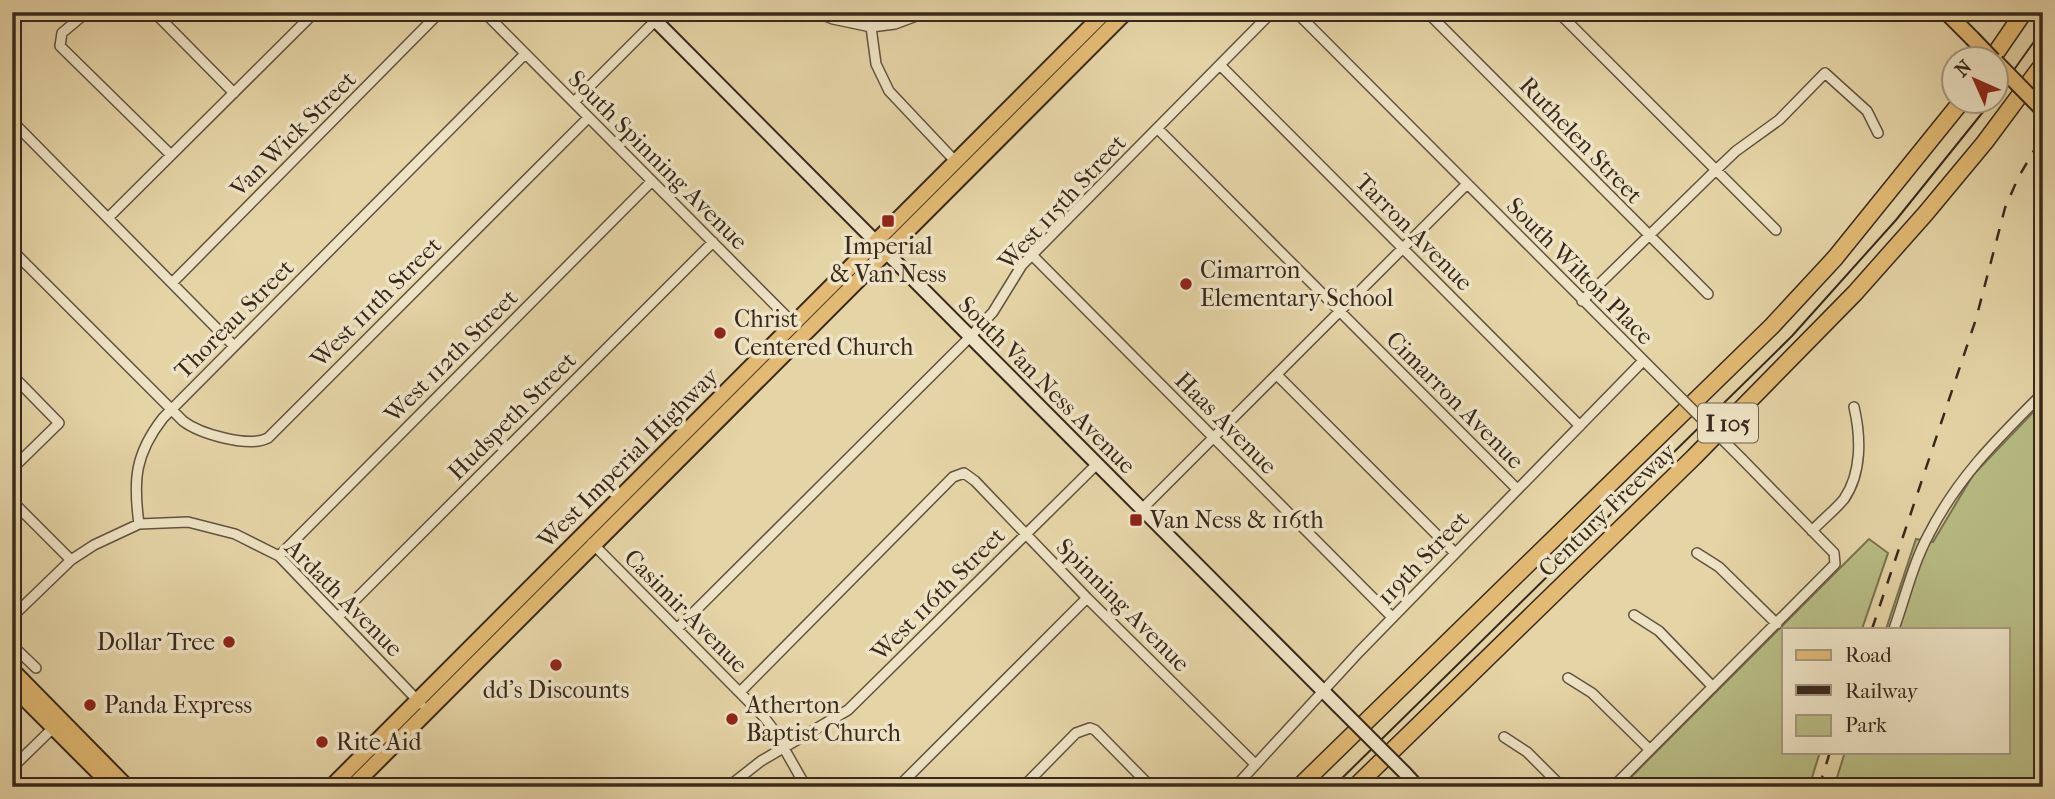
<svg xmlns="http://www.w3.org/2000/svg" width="2055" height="799" font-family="'IM FELL French Canon',serif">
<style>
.green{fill:#b8bc84;stroke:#787250;stroke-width:2}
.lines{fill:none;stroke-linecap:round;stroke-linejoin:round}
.minor-casing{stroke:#63533f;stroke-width:12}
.secondary-casing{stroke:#38281d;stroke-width:16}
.primary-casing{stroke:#38281d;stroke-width:18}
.motorway-casing{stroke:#38281d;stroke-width:19}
.minor{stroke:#eee3c5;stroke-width:9}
.secondary{stroke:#eee3c5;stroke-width:12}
.primary{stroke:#e2ba73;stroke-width:14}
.motorway{stroke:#e2ba73;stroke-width:16}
.tram{stroke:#38281d;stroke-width:2}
.rail{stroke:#38281d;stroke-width:2.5;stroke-dasharray:12 12;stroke-linecap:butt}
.minor-bridge-casing{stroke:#63533f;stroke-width:12;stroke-linecap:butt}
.secondary-bridge-casing{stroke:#38281d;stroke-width:16;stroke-linecap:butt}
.primary-bridge-casing{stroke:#38281d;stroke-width:18;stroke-linecap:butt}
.minor-bridge{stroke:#eee3c5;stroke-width:9}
.secondary-bridge{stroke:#eee3c5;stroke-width:12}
.primary-bridge{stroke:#e2ba73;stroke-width:14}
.poi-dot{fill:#8f2418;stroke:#eee3c5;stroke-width:2.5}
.labels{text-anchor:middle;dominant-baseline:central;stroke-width:7;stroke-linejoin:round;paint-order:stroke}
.shield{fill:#eee3c5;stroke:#6f604f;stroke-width:2}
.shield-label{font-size:23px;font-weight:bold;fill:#38281d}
.street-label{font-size:24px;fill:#38281d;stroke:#eee3c5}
.poi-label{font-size:24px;fill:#38281d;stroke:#eee3c5;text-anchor:start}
</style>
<rect width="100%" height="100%" fill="#e5d4a6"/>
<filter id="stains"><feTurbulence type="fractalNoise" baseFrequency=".00286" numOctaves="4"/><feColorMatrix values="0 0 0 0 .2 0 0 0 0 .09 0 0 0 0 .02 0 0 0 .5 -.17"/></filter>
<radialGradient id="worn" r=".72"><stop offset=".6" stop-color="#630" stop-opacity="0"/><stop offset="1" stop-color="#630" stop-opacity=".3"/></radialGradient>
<path class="green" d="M2043 402V787H1834L1845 752H2008V629H1886L1916 539 1933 542 1973 475Z
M1869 539 1888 553 1862 629H1784V752H1820L1809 787H1621Z"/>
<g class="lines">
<defs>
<path id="minor" d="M87 12 62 33 60 46 171 155
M154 12 234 93
M484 12 796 326
M816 12 833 19 871 27 876 64 889 91 956 162
M875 12 871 27 895 24 927 12
M1296 12 1661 378
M1427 12 1708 294
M1558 12 1776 230
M1221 66 1580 426
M574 102 664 12
M12 121 234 346
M1158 129 1517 489
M109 217 315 12
M12 250 183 421C200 434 249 448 268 438L588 118
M1032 255 1392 617
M172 283 440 12
M1582 301 1716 170 1736 151 1779 120 1825 73 1867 111 1878 133
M12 375 59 423 12 469
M1277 375 1455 553
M12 501 71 560
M1142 509 1467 184
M139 524 188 522 235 534 279 556 421 704
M1812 531C1822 520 1835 510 1844 499 1862 473 1861 437 1854 407
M592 543 764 717 773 729 806 787
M1697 553 1719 567 1777 624
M279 556 651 182
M1634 615 1659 631 1713 687
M12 617 71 560 94 545 139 524C133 480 135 454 163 418L525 54
M338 617 713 242
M677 629 970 337 993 312 1022 265 1272 12
M1894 629C1905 598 1913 563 1929 534 1958 477 1998 438 2043 393
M12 645 36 668
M1568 678 1592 693 1650 750
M740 692 953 477 964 473 975 481 1087 598 1255 764
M1504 737 1527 752 1562 787
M12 768 57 724
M728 787 761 761 848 710 1097 464
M898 787 1087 598
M1023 787 1076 733 1090 728 1095 730 1151 787
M1235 787 1359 652 1643 361
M1613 787 1835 564 1834 553 1742 459"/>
<path id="secondary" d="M647 12 1338 706
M1405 773 1418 787"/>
<path id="primary" d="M1946 12 1972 38
M12 670 127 787
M12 686 113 787
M331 787 1105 12
M352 787 1126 12"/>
<path id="motorway" d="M1991 60 2024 12
M1299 787 1772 326 1835 258 1961 102
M1355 787 1694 457 1855 293 1926 213 1985 142 2043 64"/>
</defs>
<use href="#minor" class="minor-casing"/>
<use href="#secondary" class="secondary-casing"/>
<use href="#primary" class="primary-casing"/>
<use href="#motorway" class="motorway-casing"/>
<use href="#minor" class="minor"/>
<use href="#secondary" class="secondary"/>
<use href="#primary" class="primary"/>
<use href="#motorway" class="motorway"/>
<path class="tram" d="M1996 95 2043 29
M1333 787 1792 336 1896 220 1991 102"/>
<path class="rail" d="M1872 629 1976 319 2005 208 2018 178 2043 135
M1819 787 1830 752"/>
<defs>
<path id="minor-bridge" d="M1661 378 1742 459"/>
<path id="secondary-bridge" d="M1338 706 1405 773"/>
<path id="primary-bridge" d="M1972 38 1993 60
M1996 62 2043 110"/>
</defs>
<use href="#minor-bridge" class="minor-bridge-casing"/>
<use href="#secondary-bridge" class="secondary-bridge-casing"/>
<use href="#primary-bridge" class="primary-bridge-casing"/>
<use href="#minor-bridge" class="minor-bridge"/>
<use href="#secondary-bridge" class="secondary-bridge"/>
<use href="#primary-bridge" class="primary-bridge"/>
</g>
<g class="poi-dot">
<rect x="881" y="214" width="14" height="14" rx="3.5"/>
<circle cx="1186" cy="284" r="7"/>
<circle cx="720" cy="333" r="7"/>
<rect x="1129" y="513" width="14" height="14" rx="3.5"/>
<circle cx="229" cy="642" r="7"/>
<circle cx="556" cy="665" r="7"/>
<circle cx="90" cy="705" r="7"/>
<circle cx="732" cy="719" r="7"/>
<circle cx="322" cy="742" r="7"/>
</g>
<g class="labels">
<rect class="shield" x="1698" y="403.5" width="60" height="39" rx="5"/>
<g class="shield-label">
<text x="1728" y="423">I 105</text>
</g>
<g class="street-label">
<text transform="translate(293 134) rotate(-45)">Van Wick Street</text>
<text transform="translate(1581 140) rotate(46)">Ruthelen Street</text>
<text transform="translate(658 160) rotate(45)">South Spinning Avenue</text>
<text transform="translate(1062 202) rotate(-47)">West 115th Street</text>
<text transform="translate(1414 232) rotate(45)">Tarron Avenue</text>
<text transform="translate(1580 271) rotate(45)">South Wilton Place</text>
<text transform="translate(376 302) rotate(-45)">West 111th Street</text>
<text transform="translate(234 319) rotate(-45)">Thoreau Street</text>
<text transform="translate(451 356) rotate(-45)">West 112th Street</text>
<text transform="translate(1047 385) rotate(45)">South Van Ness Avenue</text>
<text transform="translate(1455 400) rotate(45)">Cimarron Avenue</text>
<text transform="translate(512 416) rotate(-45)">Hudspeth Street</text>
<text transform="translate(1226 423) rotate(45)">Haas Avenue</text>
<text transform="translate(628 458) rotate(-45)">West Imperial Highway</text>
<text transform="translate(1607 510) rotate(-44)">Century Freeway</text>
<text transform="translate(1423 558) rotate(-46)">119th Street</text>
<text transform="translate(938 594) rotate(-45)">West 116th Street</text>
<text transform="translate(344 598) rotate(45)">Ardath Avenue</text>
<text transform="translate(1123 605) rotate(45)">Spinning Avenue</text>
<text transform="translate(686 611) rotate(45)">Casimir Avenue</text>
</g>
<g class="poi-label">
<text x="888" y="246" text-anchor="middle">Imperial<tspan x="888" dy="28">&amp; Van Ness</tspan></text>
<text x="1200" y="270">Cimarron<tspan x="1200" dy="28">Elementary School</tspan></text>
<text x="734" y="319">Christ<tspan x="734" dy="28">Centered Church</tspan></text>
<text x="1150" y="520">Van Ness &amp; 116th</text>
<text x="215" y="642" text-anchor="end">Dollar Tree</text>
<text x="556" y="690" text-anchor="middle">dd's Discounts</text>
<text x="104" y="705">Panda Express</text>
<text x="746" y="705">Atherton<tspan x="746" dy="28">Baptist Church</tspan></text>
<text x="336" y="742">Rite Aid</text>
</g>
</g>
<rect width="2055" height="799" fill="none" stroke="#e5d4a6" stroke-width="42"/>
<rect x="14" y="14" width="2027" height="771" fill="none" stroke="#38281d" stroke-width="3.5"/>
<rect x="21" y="21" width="2013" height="757" fill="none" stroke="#38281d" stroke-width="2"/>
<rect x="1782" y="628" width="228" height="126" fill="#eee3c5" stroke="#a59882" stroke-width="2"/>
<rect x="1796" y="650" width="35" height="10" fill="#e2ba73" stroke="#a59882" stroke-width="2"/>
<text x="1845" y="662" font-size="21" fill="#38281d">Road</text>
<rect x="1796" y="685" width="35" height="10" fill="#38281d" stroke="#a59882" stroke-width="2"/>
<text x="1845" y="698" font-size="21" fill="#38281d">Railway</text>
<rect x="1796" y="715" width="35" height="21" fill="#b8bc84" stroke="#a59882" stroke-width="2"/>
<text x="1845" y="732" font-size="21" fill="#38281d">Park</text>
<g transform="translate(1975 80) rotate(315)"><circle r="33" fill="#eee3c5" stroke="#a59882" stroke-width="2"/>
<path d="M0-5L12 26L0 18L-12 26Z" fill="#8f2418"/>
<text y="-10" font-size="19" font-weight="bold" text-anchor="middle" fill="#38281d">N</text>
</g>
<rect width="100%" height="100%" filter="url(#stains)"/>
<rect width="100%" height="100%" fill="url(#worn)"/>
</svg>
